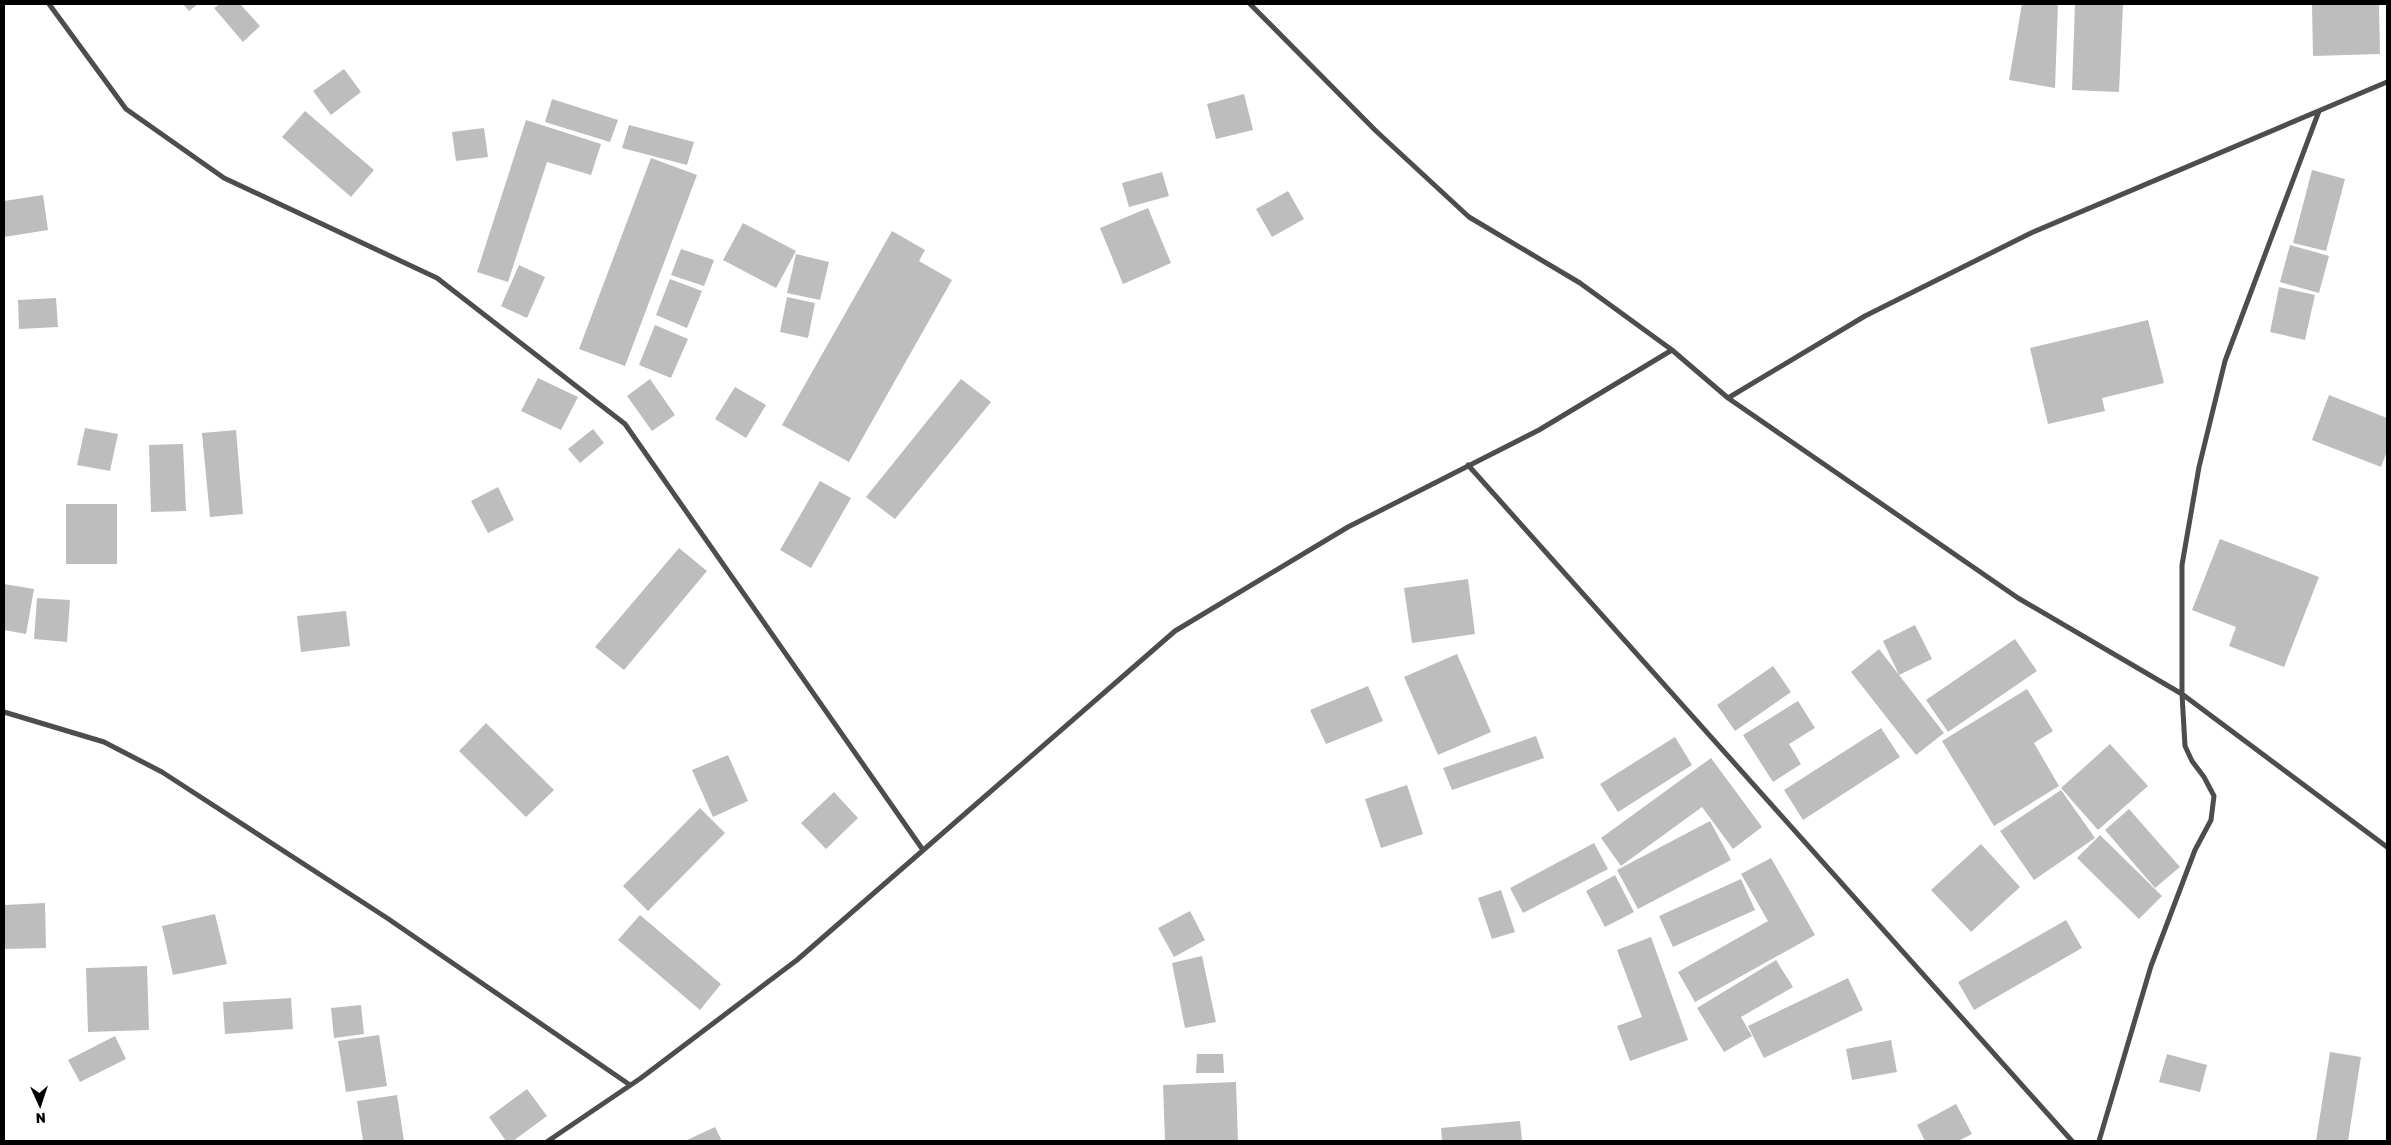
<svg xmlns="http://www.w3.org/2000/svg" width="2391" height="1145" font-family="Rubik,sans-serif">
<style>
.building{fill:#bdbdbd}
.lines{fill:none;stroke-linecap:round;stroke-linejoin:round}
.minor{stroke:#4d4d4d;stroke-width:5}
</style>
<rect width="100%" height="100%" fill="#fff"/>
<path class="building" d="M183 4H198L189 11Z
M220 4H240L260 26 243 42 214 8Z
M2022 4H2058L2055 88 2009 80Z
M2075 4H2123L2119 92 2072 90Z
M2312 4H2379L2380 54 2313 56Z
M344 69 361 92 331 115 313 91Z
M1244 94 1253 130 1216 139 1207 104Z
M552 99 618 120 610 142 545 122Z
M305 111 374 170 351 197 282 137Z
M526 120 601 144 591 175 547 162 508 282 477 272Z
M629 125 694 142 687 165 622 148Z
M484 128 488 157 456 161 452 132Z
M651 158 697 175 625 366 579 349Z
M2312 170 2345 179 2326 251 2293 243Z
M1162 172 1169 196 1129 207 1122 183Z
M1288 191 1304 219 1272 237 1256 209Z
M43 195 48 230 4 237V201Z
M1148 208 1171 263 1123 284 1100 228Z
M743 223 796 251 776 288 723 260Z
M892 231 925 250 919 261 952 280 849 462 782 425Z
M2290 245 2329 256 2319 293 2280 282Z
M681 249 714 260 704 286 671 275Z
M796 254 829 262 820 300 787 293Z
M519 265 545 277 527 318 501 306Z
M670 279 702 291 687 328 656 315Z
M2279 287 2315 295 2305 340 2270 332Z
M787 297 815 303 808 338 780 332Z
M56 298 58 327 19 329 18 300Z
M2148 320 2164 383 2102 398 2105 411 2048 424 2030 348Z
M655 325 688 339 671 378 639 365Z
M538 378 578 397 561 430 521 411Z
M650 379 675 415 652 431 627 396Z
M961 379 991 402 895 519 866 497Z
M735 387 766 405 746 438 715 419Z
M2329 395 2387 418V451L2381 467 2312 440Z
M85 428 118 434 110 471 77 465Z
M593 429 604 443 580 463 568 449Z
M236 430 243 514 210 517 202 433Z
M183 444 186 511 151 512 149 445Z
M820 481 851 498 811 568 780 550Z
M498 487 514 520 488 533 471 501Z
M66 504H117V564H66Z
M2220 539 2319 577 2284 667 2229 646 2236 627 2192 610Z
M679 548 707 571 624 670 595 647Z
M1468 579 1475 634 1412 643 1404 588Z
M4 584 34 589 26 634 4 630Z
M37 598 70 600 67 642 34 639Z
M346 611 350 646 301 652 297 616Z
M1915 625 1932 659 1899 675 1944 733 1916 755 1851 672 1879 649 1899 675 1883 641Z
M2015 639 2037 671 1948 732 1926 700Z
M1457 654 1491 732 1438 755 1404 677Z
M1773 666 1791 692 1735 731 1717 705Z
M1368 686 1383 721 1326 744 1310 710Z
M2027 689 2053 731 2034 743 2059 786 1994 826 1942 741Z
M1798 701 1815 728 1789 744 1801 764 1773 782 1743 735Z
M486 723 554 790 526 817 459 751Z
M1881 728 1900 757 1803 820 1784 790Z
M1536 736 1544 758 1452 790 1443 768Z
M1675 737 1692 765 1618 812 1600 784Z
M2110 744 2148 786 2098 830 2061 788Z
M728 755 748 801 713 817 692 770Z
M1711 758 1762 827 1733 849 1702 807 1621 866 1601 838Z
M1407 785 1423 834 1381 848 1365 799Z
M2061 790 2095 838 2034 880 2000 831Z
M834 792 858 818 826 849 801 823Z
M700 808 725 833 648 911 623 886Z
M2129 809 2180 867 2155 888 2105 830Z
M1710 821 1731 860 1638 909 1617 870Z
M2100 835 2162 896 2139 919 2077 858Z
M1594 843 1608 869 1523 913 1510 888Z
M1981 844 2020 887 1971 932 1931 890Z
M1771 858 1815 935 1695 1002 1678 972 1768 921 1741 874Z
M1615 875 1634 912 1605 927 1586 891Z
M1741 879 1755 910 1673 947 1659 916Z
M1501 890 1515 932 1492 939 1478 898Z
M45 903 46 948 4 949V905Z
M1190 911 1205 940 1174 957 1158 928Z
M215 914 227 964 173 975 162 926Z
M640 915 721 984 700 1010 618 940Z
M2066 920 2082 948 1974 1010 1958 982Z
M1651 937 1688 1040 1630 1061 1617 1026 1642 1017 1617 950Z
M1202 956 1216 1022 1185 1028 1172 963Z
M1776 960 1793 987 1741 1017 1752 1036 1724 1052 1697 1008Z
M147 966 149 1030 88 1032 86 968Z
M1848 978 1863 1010 1764 1058 1748 1026Z
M291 998 293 1029 225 1034 223 1002Z
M361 1005 364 1034 334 1038 331 1008Z
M379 1035 387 1086 346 1092 338 1041Z
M115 1036 126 1059 80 1082 68 1060Z
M1891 1040 1897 1072 1852 1080 1846 1049Z
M2330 1052 2361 1057 2348 1141H2316Z
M1197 1054H1223L1224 1073H1196Z
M2167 1054 2207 1065 2200 1092 2159 1082Z
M1236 1082 1238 1141H1165L1163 1085Z
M527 1089 547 1116 513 1141H506L489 1117Z
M397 1095 404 1141H363L357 1101Z
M1956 1104 1972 1134 1958 1141H1925L1917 1125Z
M1520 1121 1522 1141H1442L1441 1128Z
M715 1127 722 1141H685Z"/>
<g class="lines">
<path class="minor" d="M49 4 126 109 224 178 437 278 625 424 923 850
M1250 4 1376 131 1469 217 1580 283 1672 350
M1728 398 2018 598 2182 694 2387 847
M1468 465 2072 1141
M4 712 104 742 162 772 387 918 630 1085
M548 1141 641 1078 797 960 1175 631 1348 527 1539 430 1672 350 1728 398 1865 316 2031 233 2387 82
M2099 1141 2151 966 2195 850 2211 820 2214 796 2204 777 2192 761 2185 746 2182 694V565L2199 467 2225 361 2319 111"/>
</g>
<rect width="2391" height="1145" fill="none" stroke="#000000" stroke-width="10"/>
<g transform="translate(40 1105) rotate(177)" stroke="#ffffff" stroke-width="4" paint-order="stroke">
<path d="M0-4L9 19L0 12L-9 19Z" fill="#000000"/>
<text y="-8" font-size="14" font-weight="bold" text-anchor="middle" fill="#000000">N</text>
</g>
</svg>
